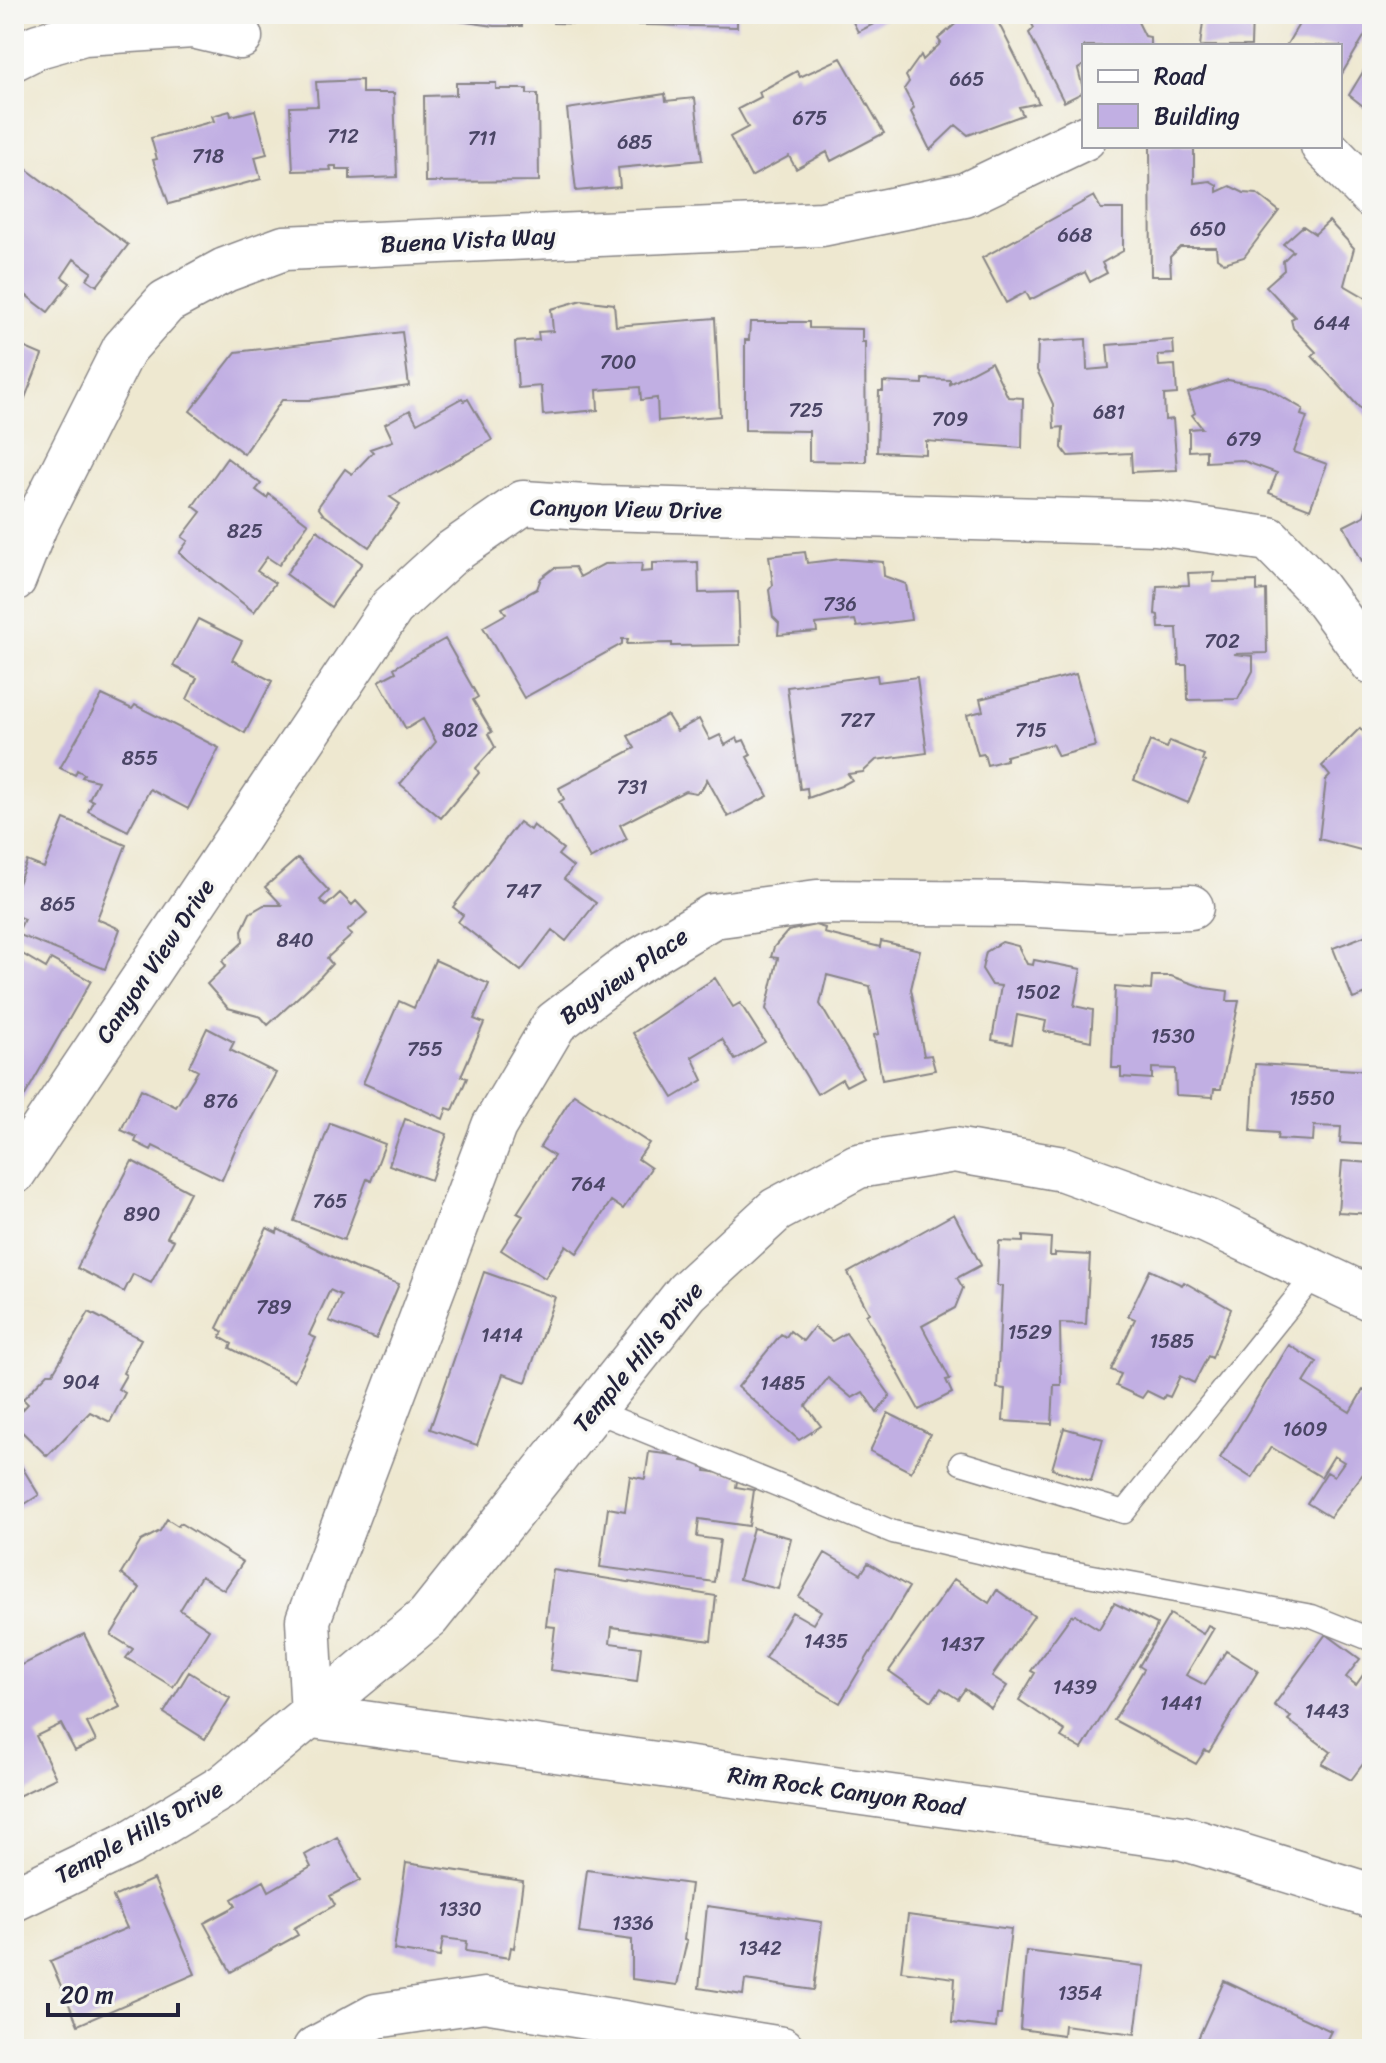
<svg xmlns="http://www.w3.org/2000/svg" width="1386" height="2063" font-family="Sriracha,sans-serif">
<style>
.building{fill:#c1afe3}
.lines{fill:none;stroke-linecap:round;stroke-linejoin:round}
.service-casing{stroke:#888586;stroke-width:25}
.minor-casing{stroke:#888586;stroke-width:47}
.tertiary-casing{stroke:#888586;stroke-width:47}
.service{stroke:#fff;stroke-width:22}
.minor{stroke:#fff;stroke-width:44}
.tertiary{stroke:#fff;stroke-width:44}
.labels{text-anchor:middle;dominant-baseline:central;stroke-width:7;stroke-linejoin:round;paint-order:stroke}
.number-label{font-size:20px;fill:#4a4565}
.street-label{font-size:24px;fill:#22223b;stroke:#f6f6f2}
</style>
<rect width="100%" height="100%" fill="#f6f6f2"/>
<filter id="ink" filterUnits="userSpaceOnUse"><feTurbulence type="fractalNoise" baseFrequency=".0125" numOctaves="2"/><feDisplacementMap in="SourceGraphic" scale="16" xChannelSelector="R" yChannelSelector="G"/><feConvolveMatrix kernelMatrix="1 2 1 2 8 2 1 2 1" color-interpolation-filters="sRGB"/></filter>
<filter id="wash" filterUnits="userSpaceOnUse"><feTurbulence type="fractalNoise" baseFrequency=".006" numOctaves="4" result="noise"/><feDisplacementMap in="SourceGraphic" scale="32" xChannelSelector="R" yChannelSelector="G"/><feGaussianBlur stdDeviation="1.8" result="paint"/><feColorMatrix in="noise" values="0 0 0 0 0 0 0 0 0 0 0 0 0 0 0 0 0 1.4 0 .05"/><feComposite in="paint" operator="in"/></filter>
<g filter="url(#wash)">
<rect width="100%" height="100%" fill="#eee8d0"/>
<g id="blocks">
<path class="building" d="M409 14H522V26H494Z
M553 14H737V27L553 23Z
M849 14H893L858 32Z
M967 14H994L1039 103 1019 107 1023 115 968 135 956 125 930 150 911 112 914 108 904 89 909 82 906 76 921 55 923 60 941 43 938 39Z
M1027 14H1134L1145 36 1150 37V46H1084V65L1078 69 1084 92 1064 102 1029 33 1034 28Z
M1204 14H1252L1251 46H1200Z
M1305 14H1372V23L1340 77V46H1286Z
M1372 57V113L1349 95Z
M841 58 884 133 831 161 827 152 796 169 789 156 751 177 730 137 748 127 738 109 761 97 759 92 797 71 800 77Z
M362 80V93H394L397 177 350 179V169H336V166H330L331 170 293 171 290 107 318 106 316 82Z
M456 83H496V89H527V94H538L539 181 425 182 424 96 456 95Z
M665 94 666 101 695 98 702 160 618 168 620 187 576 191 567 109Z
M255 110 267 154 255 157 261 179 169 204 153 160 157 159 151 138 214 121 212 116 230 111 231 116Z
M1150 146H1194V183L1210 181 1217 185V192L1230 186 1244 193 1257 194 1279 211 1244 257 1224 263 1217 258 1216 247H1180L1170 257 1171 276H1151Z
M21 165 128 245 97 286 87 279 92 272 74 259 62 277 70 283 48 312 14 286V175Z
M1094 196 1101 209H1123V251L1102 263 1107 273 1090 282 1085 272 1030 300 1026 292 1006 303 982 258Z
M1329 221 1354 248 1344 285 1368 299 1366 302 1372 309V415L1369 418 1312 356 1316 352 1293 328 1291 319 1295 317 1266 286 1284 270 1283 261 1293 251 1283 244 1303 226 1315 234Z
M582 300 614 304 616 326 715 318 720 416 658 421 657 398 641 400 640 387 597 390 598 410 543 415 541 386 518 388 515 342 539 340 538 332 553 331 551 309Z
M750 322H809V328L862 329V342H865L866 462 809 461V431L745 430V340H749Z
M402 332 409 386 309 400H282L244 454 190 411 236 352Z
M1086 339 1087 370 1109 368 1107 345 1173 340 1174 354 1158 355 1159 366 1175 365 1177 394 1164 395 1165 420 1173 419 1177 470 1132 472 1131 453 1068 456 1062 448 1063 427 1054 428 1053 404 1037 370 1038 342Z
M14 343 42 355 23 403 14 399Z
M991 362 1008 397 1023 398 1022 448 926 441V454L877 452 879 391H883V382L923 384V379L950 380V384Z
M1228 380 1265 387 1303 409 1301 415 1307 417 1294 452 1327 464 1310 509 1269 493 1277 473 1241 460 1206 462V450L1189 451V429L1202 428 1192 415 1195 413 1188 393Z
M462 398 464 401 468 399 492 440 390 497 400 504 369 547 323 514 318 507 345 469 352 474 373 452 370 449 393 441 385 424 410 410 417 423Z
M227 458 261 484 256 490 267 498 269 494 308 524 279 565 267 557 257 571 275 583 254 612 179 553 188 541 182 537 201 512 193 506Z
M1372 489V557L1362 561 1344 526 1364 516Z
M317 530 362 563 331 607 286 574Z
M805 552 807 563 841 559 883 562 884 576 906 584 911 620 857 627 855 620 816 624 817 632 778 635 779 623 773 617 769 590 773 585 769 556Z
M698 562 699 593 738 592 740 645 672 646V643L627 644 628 639H622V644L524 698 483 627 506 614 502 608 537 589 541 578 554 568 575 567 580 577 604 564 642 563 641 572 652 571V563Z
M1214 572 1213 582 1257 581V591L1266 590 1267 653 1234 654 1253 656V671L1238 699 1188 700 1187 665H1179L1177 628H1159L1158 615 1155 614 1157 586 1189 585 1188 573Z
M198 619 242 641 232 660 272 681 245 733 187 699 197 678 173 666Z
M445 639 478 697 473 700 492 732 488 734 495 747 476 768 479 773 441 818 400 784 436 742 423 719 406 729 379 681 396 672 394 668Z
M1076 674 1096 746 1058 756 1052 744 1006 756V760L987 765 984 754 978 755 967 715 983 711 980 699Z
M877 675 878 682 917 677 927 753 876 760 863 772 848 774 852 780 841 786 808 798 807 788 800 789 787 687Z
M102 695 132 709 135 705 219 748 188 809 150 789 128 831 88 811 93 801 89 799 98 781 82 777 84 774 77 770 75 775 60 768Z
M667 715 677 731 699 719 710 740 720 735 725 745 737 738 739 742 744 740 751 755 747 757 768 796 728 817 707 779 702 789 696 793 685 791 620 825 627 839 590 859 559 802 564 799 559 788 635 748 628 736Z
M1360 728 1369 738 1372 735V853L1319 839 1326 780 1330 776 1322 766Z
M1150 741 1167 748 1170 741 1204 755 1202 760 1205 762 1188 803 1134 780Z
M64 819 126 845 97 919 120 929 105 969 17 934 24 919 14 915V893L27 861 44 868Z
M519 822 530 830 533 825 563 849 558 855 573 867 564 879 596 903 566 941 552 930 521 971 458 922 463 915 453 907Z
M298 858 329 891 320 900 326 906 340 893 352 905 356 901 367 913 347 931 352 935 327 958 332 964 321 976 268 1025 261 1017 228 1008 207 984 226 966 222 961 243 942 242 930 250 913 264 905H282L265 887Z
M815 925 825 928 824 933 880 947 881 941 920 950 911 989 924 1056 931 1055 935 1070 882 1080 874 1035 879 1034 870 986 827 975 820 1004 863 1077 846 1086 842 1079 817 1094 766 1009 778 958 771 957 774 947 788 931Z
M1372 933V992L1353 999 1333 948Z
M1002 942 1018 946 1027 964 1033 965 1034 960 1081 969 1074 1006 1093 1010 1091 1041 1044 1031 1046 1021 1017 1015 1012 1044 992 1040 1001 986 992 985 982 969 986 952Z
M14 949 46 968 51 959 91 981 20 1104 14 1101Z
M435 960 489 984 474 1019 484 1023 461 1076 467 1078 453 1110 447 1108 443 1119 363 1083 399 1001 414 1008Z
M1152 976H1171L1205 988 1228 991 1227 1001H1239L1221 1089H1214L1213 1097 1176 1095 1175 1069 1152 1068V1079L1121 1077V1068H1112L1115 987 1151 990Z
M715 978 733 1007 740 1003 765 1042 735 1060 722 1039 692 1057 703 1080 673 1098 633 1033Z
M207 1028 234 1042 230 1050 276 1073 237 1145 222 1180 153 1146 151 1150 135 1142 137 1137 121 1130 141 1089 176 1107 198 1071 189 1066Z
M1255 1064 1372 1071V1145L1340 1143 1341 1127 1314 1126 1313 1141 1277 1139 1278 1133 1251 1131Z
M574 1094 649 1143 638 1159 651 1168 623 1209 611 1201 577 1253 566 1245 545 1278 501 1250 523 1216 517 1213 554 1156 540 1147Z
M405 1119 447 1134 431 1180 389 1165Z
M330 1123 385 1144 371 1181 367 1179 344 1240 294 1221Z
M132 1161 190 1192 167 1237 174 1240 151 1283 133 1274 124 1292 77 1268Z
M1342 1161 1372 1163V1214L1338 1212Z
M954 1214 981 1265 957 1278 963 1288 955 1308 922 1326 950 1379 946 1380 952 1393 919 1410 866 1315 869 1313 848 1273Z
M267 1228 277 1233 278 1229 354 1268 399 1284 376 1339 329 1321 341 1295 330 1290 309 1335 316 1338 294 1381 230 1348 232 1344 220 1337 223 1332 217 1328Z
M1023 1236 1051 1238 1050 1256H1055V1253L1090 1255 1086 1324 1060 1323 1061 1385H1054L1052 1424 1003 1421 1005 1389 997 1388 1002 1286H997L999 1241 1023 1242Z
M1150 1270 1182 1285 1184 1282 1231 1309 1212 1358 1208 1356 1194 1383 1180 1376 1170 1397 1165 1395 1163 1399 1147 1391 1142 1398 1116 1386 1121 1374 1111 1370 1135 1319 1128 1316Z
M484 1272 555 1297 526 1382 503 1374 477 1445 430 1429Z
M89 1312 141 1339 123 1373 126 1375 118 1389 125 1393 110 1422 90 1412 47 1456 14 1424V1419L28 1404 23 1399 48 1373H53Z
M814 1327 832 1341 846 1333 890 1395 877 1413 863 1392 852 1398 828 1378 806 1406 821 1426 799 1440 738 1387 781 1334 786 1337 790 1331 803 1341Z
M1289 1345 1317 1362 1304 1383 1350 1412 1363 1390 1372 1396V1462L1330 1517 1307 1503 1327 1472 1334 1476 1344 1462 1334 1456 1321 1477 1271 1447 1252 1478 1220 1458Z
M888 1413 930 1434 911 1472 870 1451Z
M1064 1428 1103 1439 1091 1481 1052 1469Z
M649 1452 683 1456 682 1461 706 1464 705 1471 738 1475 736 1487 754 1490 749 1526 699 1519 697 1537 720 1540 714 1582 600 1567 608 1508 625 1511 630 1476 645 1479Z
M14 1454 39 1495 14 1511Z
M167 1519 178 1526 180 1523 243 1562 224 1590 201 1576 180 1610 209 1629 173 1687 126 1658 133 1649 111 1635 140 1588 121 1574 141 1541 160 1531Z
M753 1528 791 1538 778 1589 739 1579Z
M825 1553 861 1574 868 1563 909 1587 840 1703 765 1658 792 1612 813 1624 821 1611 799 1597Z
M553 1570 716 1596 711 1641 612 1627 610 1643 641 1647 637 1682 550 1670 555 1627 546 1626Z
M954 1579 989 1603 997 1590 1034 1616 992 1676 1007 1686 991 1708 965 1689 958 1699 941 1688 932 1701 889 1671Z
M1114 1603 1157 1624 1155 1630 1082 1749 1061 1737 1065 1731 1019 1700 1035 1673 1031 1671 1071 1616 1076 1615 1099 1629Z
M1170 1614 1203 1634 1208 1625 1214 1628 1186 1675 1205 1685 1226 1651 1258 1671 1209 1752 1205 1750 1196 1764 1114 1720 1144 1669 1139 1666Z
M84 1634 120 1707 87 1723 96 1741 75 1751 61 1724 36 1736 56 1778 14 1798V1669Z
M1326 1634 1360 1659 1346 1677 1356 1685 1372 1662V1752L1351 1780 1322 1764 1331 1752 1288 1720 1291 1717 1274 1705Z
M189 1672 230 1698 205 1739 164 1713Z
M337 1837 360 1880 330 1896 335 1905 294 1928 298 1935 231 1972 204 1923 236 1906 232 1899 264 1881 269 1891 311 1867 305 1855Z
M406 1863 523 1881 514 1948 511 1947 509 1958 466 1951 467 1941 443 1938 440 1957 394 1950Z
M587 1870 691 1884 684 1940 687 1941 677 1985 632 1979V1940L579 1933Z
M154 1879 195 1974 78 2025 50 1961 127 1928 113 1897Z
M707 1906 822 1922 814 1990 745 1980 743 1995 699 1988Z
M908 1915 1011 1929 1001 2015H997L996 2028 952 2023 955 1978 901 1971Z
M1026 1951 1144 1966 1135 2034 1064 2025 1063 2035 1020 2029Z
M1224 1981 1331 2031 1322 2049H1209L1196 2043Z
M458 2044V2049H402V2045Z"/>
</g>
</g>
<g filter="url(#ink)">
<use href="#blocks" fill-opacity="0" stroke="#888586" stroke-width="2"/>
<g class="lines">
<defs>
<path id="service" d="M593 1410 893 1532 1038 1566 1312 1616 1372 1640
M961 1463 1124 1512 1316 1273"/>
<path id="minor" d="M14 58 38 46 84 33 193 26 240 37
M1323 146 1372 196
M14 579 35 526 124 349 166 302 225 270 284 248 822 224 965 195 1084 138
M1191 907 1111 909 1021 904 817 902 713 916 630 966 555 1023 494 1126 308 1620 313 1716 1183 1838 1372 1896
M14 1172 392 607 451 553 523 503 601 508 1156 523 1269 539 1318 589 1372 662
M315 2049 376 2016 484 2000 782 2049"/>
<path id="tertiary" d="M14 1899 130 1843 224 1786 428 1617 687 1292 776 1210 858 1166 954 1150 1063 1169 1207 1221 1372 1299"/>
</defs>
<use href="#service" class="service-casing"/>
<use href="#minor" class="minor-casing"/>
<use href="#tertiary" class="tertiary-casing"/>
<use href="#service" class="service"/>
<use href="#minor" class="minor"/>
<use href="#tertiary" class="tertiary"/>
</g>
</g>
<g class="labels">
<g class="number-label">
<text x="967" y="79">665</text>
<text x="810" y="118">675</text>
<text x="343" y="136">712</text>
<text x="482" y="138">711</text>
<text x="635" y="142">685</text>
<text x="208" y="156">718</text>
<text x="1208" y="229">650</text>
<text x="1075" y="235">668</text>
<text x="1332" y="323">644</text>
<text x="618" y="362">700</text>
<text x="806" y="410">725</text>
<text x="1109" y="412">681</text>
<text x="950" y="419">709</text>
<text x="1244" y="439">679</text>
<text x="245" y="531">825</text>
<text x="840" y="604">736</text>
<text x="1222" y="641">702</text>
<text x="857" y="720">727</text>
<text x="460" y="730">802</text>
<text x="1031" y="730">715</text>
<text x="140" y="758">855</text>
<text x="632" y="787">731</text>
<text x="523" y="891">747</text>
<text x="58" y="904">865</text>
<text x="295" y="940">840</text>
<text x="1038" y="992">1502</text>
<text x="1173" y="1036">1530</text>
<text x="425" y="1049">755</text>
<text x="1312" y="1098">1550</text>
<text x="221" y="1101">876</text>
<text x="588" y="1184">764</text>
<text x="330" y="1201">765</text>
<text x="142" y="1214">890</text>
<text x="274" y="1307">789</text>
<text x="1030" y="1332">1529</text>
<text x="502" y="1335">1414</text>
<text x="1172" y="1341">1585</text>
<text x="81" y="1382">904</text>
<text x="783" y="1383">1485</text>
<text x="1305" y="1429">1609</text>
<text x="826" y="1641">1435</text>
<text x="962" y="1644">1437</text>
<text x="1075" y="1687">1439</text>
<text x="1181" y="1703">1441</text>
<text x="1327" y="1711">1443</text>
<text x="460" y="1909">1330</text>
<text x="633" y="1923">1336</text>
<text x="760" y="1948">1342</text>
<text x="1080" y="1993">1354</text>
</g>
<g class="street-label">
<text transform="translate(468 240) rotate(-3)">Buena Vista Way</text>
<text transform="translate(626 509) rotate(1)">Canyon View Drive</text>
<text transform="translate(155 961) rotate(-56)">Canyon View Drive</text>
<text transform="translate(624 976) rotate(-35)">Bayview Place</text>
<text transform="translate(638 1357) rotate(-50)">Temple Hills Drive</text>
<text transform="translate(846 1791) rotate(8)">Rim Rock Canyon Road</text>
<text transform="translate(139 1832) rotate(-29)">Temple Hills Drive</text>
</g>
</g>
<rect width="1386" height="2063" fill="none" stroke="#f6f6f2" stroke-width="48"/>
<rect x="1082" y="44" width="260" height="104" fill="#f6f6f2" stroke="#a1a1a9" stroke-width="2"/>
<rect x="1098" y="70" width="40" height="12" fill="#ffffff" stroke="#a1a1a9" stroke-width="2"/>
<text x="1154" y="84" font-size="24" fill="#22223b">Road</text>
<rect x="1098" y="104" width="40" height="24" fill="#c1afe3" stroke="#a1a1a9" stroke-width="2"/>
<text x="1154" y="124" font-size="24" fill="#22223b">Building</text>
<path d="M48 2003v12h130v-12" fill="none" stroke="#22223b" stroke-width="4"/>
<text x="60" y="2003" font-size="24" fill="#22223b" stroke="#f6f6f2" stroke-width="6" paint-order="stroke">20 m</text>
</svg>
